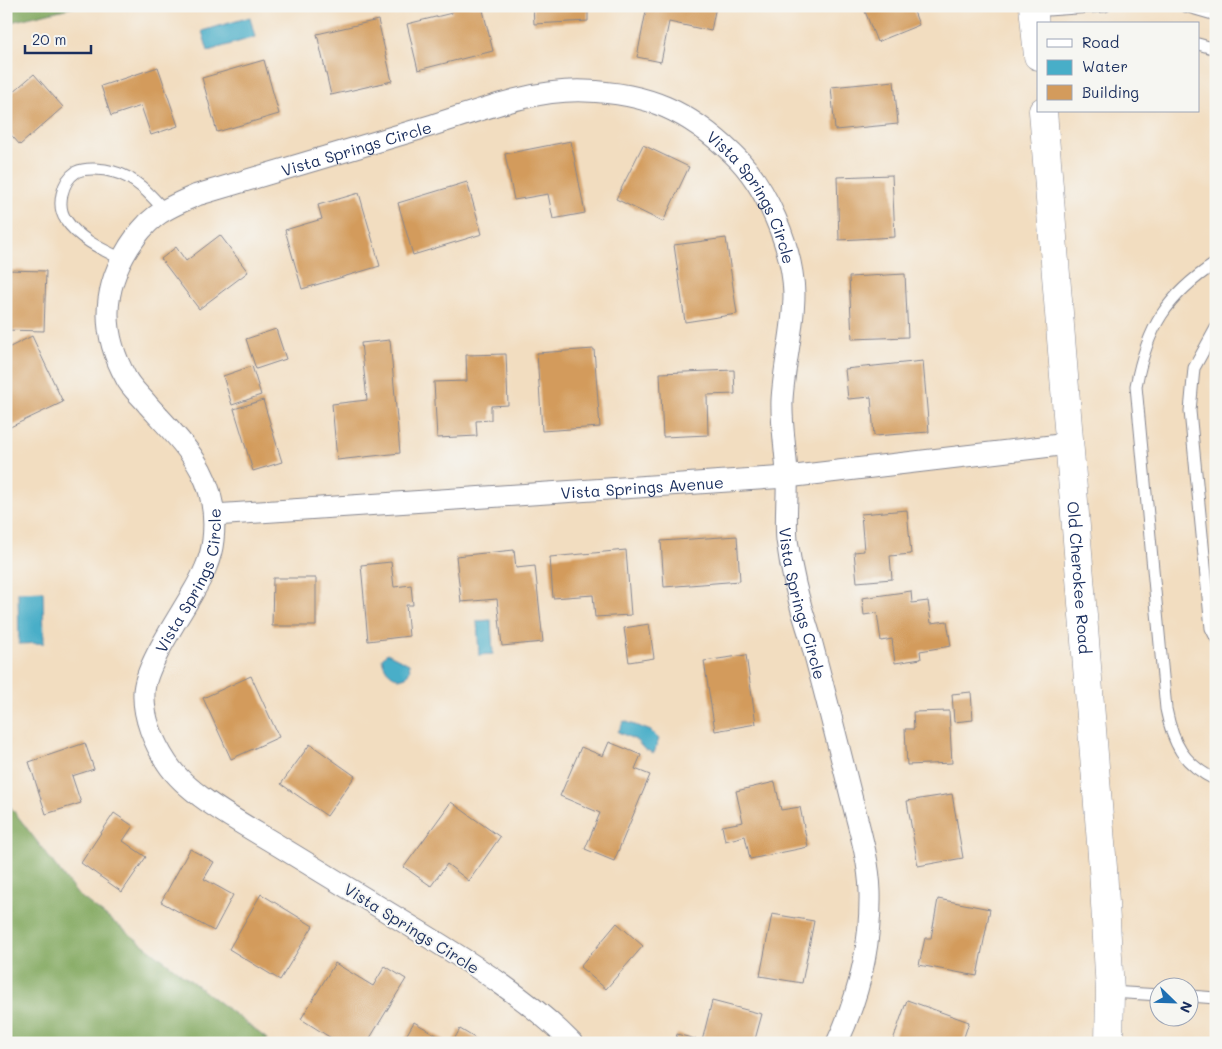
<svg xmlns="http://www.w3.org/2000/svg" width="1222" height="1049" font-family="Mali,sans-serif">
<style>
.forest{fill:#81a75d;stroke:#4e6b5e}
.water{fill:#48aec8;stroke:#326e93}
.building{fill:#d39b5c}
.lines{fill:none;stroke-linecap:round;stroke-linejoin:round}
.service-casing{stroke:#86868f;stroke-width:13}
.minor-casing{stroke:#86868f;stroke-width:23}
.tertiary-casing{stroke:#86868f;stroke-width:29}
.service{stroke:#fff;stroke-width:11}
.minor{stroke:#fff;stroke-width:21}
.tertiary{stroke:#fff;stroke-width:28}
.labels{text-anchor:middle;dominant-baseline:central;stroke-width:4;stroke-linejoin:round;paint-order:stroke}
.street-label{font-size:16px;fill:#1b2f5e;stroke:#f6f6f2}
</style>
<rect width="100%" height="100%" fill="#f6f6f2"/>
<filter id="ink" filterUnits="userSpaceOnUse"><feTurbulence type="fractalNoise" baseFrequency=".02" numOctaves="2"/><feDisplacementMap in="SourceGraphic" scale="10" xChannelSelector="R" yChannelSelector="G"/><feConvolveMatrix kernelMatrix="1 2 1 2 8 2 1 2 1" color-interpolation-filters="sRGB"/></filter>
<filter id="wash" filterUnits="userSpaceOnUse"><feTurbulence type="fractalNoise" baseFrequency=".0096" numOctaves="4" result="noise"/><feDisplacementMap in="SourceGraphic" scale="20" xChannelSelector="R" yChannelSelector="G"/><feGaussianBlur stdDeviation="1.12" result="paint"/><feColorMatrix in="noise" values="0 0 0 0 0 0 0 0 0 0 0 0 0 0 0 0 0 1.4 0 .05"/><feComposite in="paint" operator="in"/></filter>
<g filter="url(#wash)">
<rect width="100%" height="100%" fill="#f2ddc0"/>
<path class="forest" d="M6 6H78L6 23Z
M6 801 77 894 267 1039 265 1043H6Z"/>
<path class="water" d="M250 17 255 37 208 51 202 31Z
M43 591 44 643 19 644 18 592Z
M491 620 493 654 479 655 477 621Z
M387 653 409 664 410 670 406 677 399 679C389 674 384 669 382 658Z
M624 721 651 731 659 739 654 753 644 749 636 740 618 732Z"/>
<g id="blocks">
<path class="building" d="M450 6H482L493 51 418 70 407 24 452 13Z
M533 6H588V21L534 24Z
M647 6H716L711 31 669 22 661 62 637 57Z
M863 6H912L919 25 877 42Z
M378 20 392 81 331 95 317 34Z
M264 60 279 114 217 132 202 78Z
M158 67 178 126 151 135 141 106 111 116 101 86Z
M34 74 63 107 20 145 6 129V98Z
M894 81 898 124 835 130 831 87Z
M571 141 585 213 553 219 548 194 514 200 505 154Z
M643 145 689 167 663 222 616 199Z
M892 175 895 237 839 240 837 177Z
M467 182 482 234 413 255 398 203Z
M359 193 380 266 302 289 285 230 322 219 318 205Z
M220 235 248 272 199 309 161 259 176 247 186 261Z
M726 238 737 314 685 322 674 245Z
M6 270 46 271 44 331 6 330Z
M905 274 908 337 852 339 849 277Z
M276 329 286 359 256 369 246 339Z
M32 336 63 402 6 429V349Z
M390 340 400 453 337 460 332 404 367 400 361 343Z
M594 349 600 427 542 431 537 353Z
M506 354 508 405 491 406V420L476 421 477 436 437 438 434 382 467 381 466 355Z
M923 361 929 432 874 436 871 397 848 399 845 369Z
M252 366 261 395 232 405 223 376Z
M734 370 735 394 707 395 708 435 663 437 660 373Z
M263 400 282 462 253 471 234 409Z
M907 510 911 554 890 556 892 579 857 582 854 552 864 551 861 514Z
M737 536 740 581 664 587 661 541Z
M514 550 516 568 535 566 543 642 502 646 497 599 461 602 456 556Z
M626 550 631 615 595 617 593 595 553 598 550 557Z
M391 562 394 587 411 585 413 605H406L409 636 368 641 361 565Z
M273 578H316V626H272Z
M911 591 912 603 928 601 931 623 947 621 951 646 920 651 921 659 895 663 892 639 881 641 877 613 864 615 862 598Z
M649 624 654 658 629 662 624 628Z
M746 655 756 724 715 731 704 661Z
M251 676 279 737 231 759 203 698Z
M971 692 973 720 954 722 952 694Z
M949 711 952 763 907 765 905 729H914L913 712Z
M609 742 641 755 635 769 650 775 614 861 585 849 600 813 560 796 581 747 603 756Z
M85 743 94 769 72 776 81 803 46 814 29 762Z
M310 744 355 776 327 816 281 784Z
M775 782 781 810 800 807 808 847 750 859 745 836 725 841 722 826 743 822 736 791Z
M952 794 963 858 918 866 907 801Z
M451 802 500 837 469 881 447 864 431 886 404 867Z
M114 813 133 826 123 841 146 857 122 892 81 863Z
M190 849 214 862 204 879 233 895 214 931 161 902Z
M261 894 313 926 280 980 229 949Z
M938 899 990 909 977 976 919 965 925 938H931Z
M772 914 814 921 802 983 760 976Z
M617 923 643 946 606 989 580 967Z
M335 963 373 986 385 966 406 979 367 1043H339L301 1019Z
M907 1000 969 1022 962 1043H892Z
M712 1001 762 1014 754 1043H675L677 1034 702 1041Z
M414 1022 450 1043H402Z
M460 1029 483 1043H452Z"/>
</g>
</g>
<g filter="url(#ink)">
<use href="#blocks" fill-opacity="0" stroke="#86868f" stroke-width="1"/>
<g class="lines">
<defs>
<path id="service" d="M1185 6 1216 15
M1033 11 1105 6
M1198 44 1216 49
M122 259C101 249 79 239 66 220 56 206 62 181 76 172 86 167 104 169 114 172 135 177 151 195 165 211
M1216 263C1166 296 1147 328 1136 386L1166 709C1173 744 1183 764 1216 780
M1216 328 1194 368 1190 411 1211 628 1216 638
M1110 992 1160 995
M1190 996 1216 998"/>
<g id="minor">
<path id="s1" d="M214 515 787 477 1068 444"/>
<path id="s2" d="M572 1043C527 997 472 964 417 930 373 903 328 876 284 849 249 827 189 797 167 763 154 743 143 717 144 693 144 668 179 617 192 594 202 577 211 560 213 540 220 477 187 448 148 405 141 396 131 388 126 378 101 333 102 290 129 247 137 235 144 225 156 216 168 207 183 201 197 195 276 172 354 148 433 125 481 110 534 89 585 91 648 93 688 111 733 154 766 185 793 248 794 294 794 329 784 364 782 400 781 425 786 450 787 475 788 496 785 518 787 540 791 571 799 603 809 633 823 685 836 736 849 788 857 821 869 857 870 892 871 944 859 996 837 1043"/>
</g>
<g id="tertiary">
<path d="M1033 6 1038 56"/>
<path id="s3" d="M1043 111 1103 868 1110 992 1109 1043"/>
</g>
</defs>
<use href="#service" class="service-casing"/>
<use href="#minor" class="minor-casing"/>
<use href="#tertiary" class="tertiary-casing"/>
<use href="#service" class="service"/>
<use href="#minor" class="minor"/>
<use href="#tertiary" class="tertiary"/>
</g>
</g>
<g class="labels">
<g class="street-label">
<text stroke="none"><textPath href="#s2" startOffset="1321">Vista Springs Circle</textPath></text>
<text stroke="none"><textPath href="#s2" startOffset="1770">Vista Springs Circle</textPath></text>
<text stroke="none"><textPath href="#s1" startOffset="429">Vista Springs Avenue</textPath></text>
<text stroke="none"><textPath href="#s3" startOffset="468">Old Cherokee Road</textPath></text>
<text stroke="none"><textPath href="#s2" startOffset="692">Vista Springs Circle</textPath></text>
<text stroke="none"><textPath href="#s2" startOffset="2191">Vista Springs Circle</textPath></text>
<text transform="translate(412 928) rotate(32)">Vista Springs Circle</text>
</g>
</g>
<rect width="1222" height="1049" fill="none" stroke="#f6f6f2" stroke-width="25"/>
<rect x="1037" y="22" width="162" height="90" fill="#f6f6f2" stroke="#9ea6b7"/>
<rect x="1047" y="39" width="25" height="8" fill="#ffffff" stroke="#9ea6b7"/>
<text x="1082" y="48" font-size="15" fill="#1b2f5e">Road</text>
<rect x="1047" y="60" width="25" height="15" fill="#48aec8" stroke="#9ea6b7"/>
<text x="1082" y="72" font-size="15" fill="#1b2f5e">Water</text>
<rect x="1047" y="85" width="25" height="15" fill="#d39b5c" stroke="#9ea6b7"/>
<text x="1082" y="98" font-size="15" fill="#1b2f5e">Building</text>
<g transform="translate(1174 1002) rotate(113)"><circle r="24" fill="#f6f6f2" stroke="#9ea6b7"/>
<path d="M0-4L9 19L0 12L-9 19Z" fill="#1f6fb2"/>
<text y="-8" font-size="14" font-weight="bold" text-anchor="middle" fill="#1b2f5e">N</text>
</g>
<path d="M25 45v8h66v-8" fill="none" stroke="#1b2f5e" stroke-width="2.5"/>
<text x="32" y="45" font-size="15" fill="#1b2f5e" stroke="#f6f6f2" stroke-width="4" paint-order="stroke">20 m</text>
</svg>
